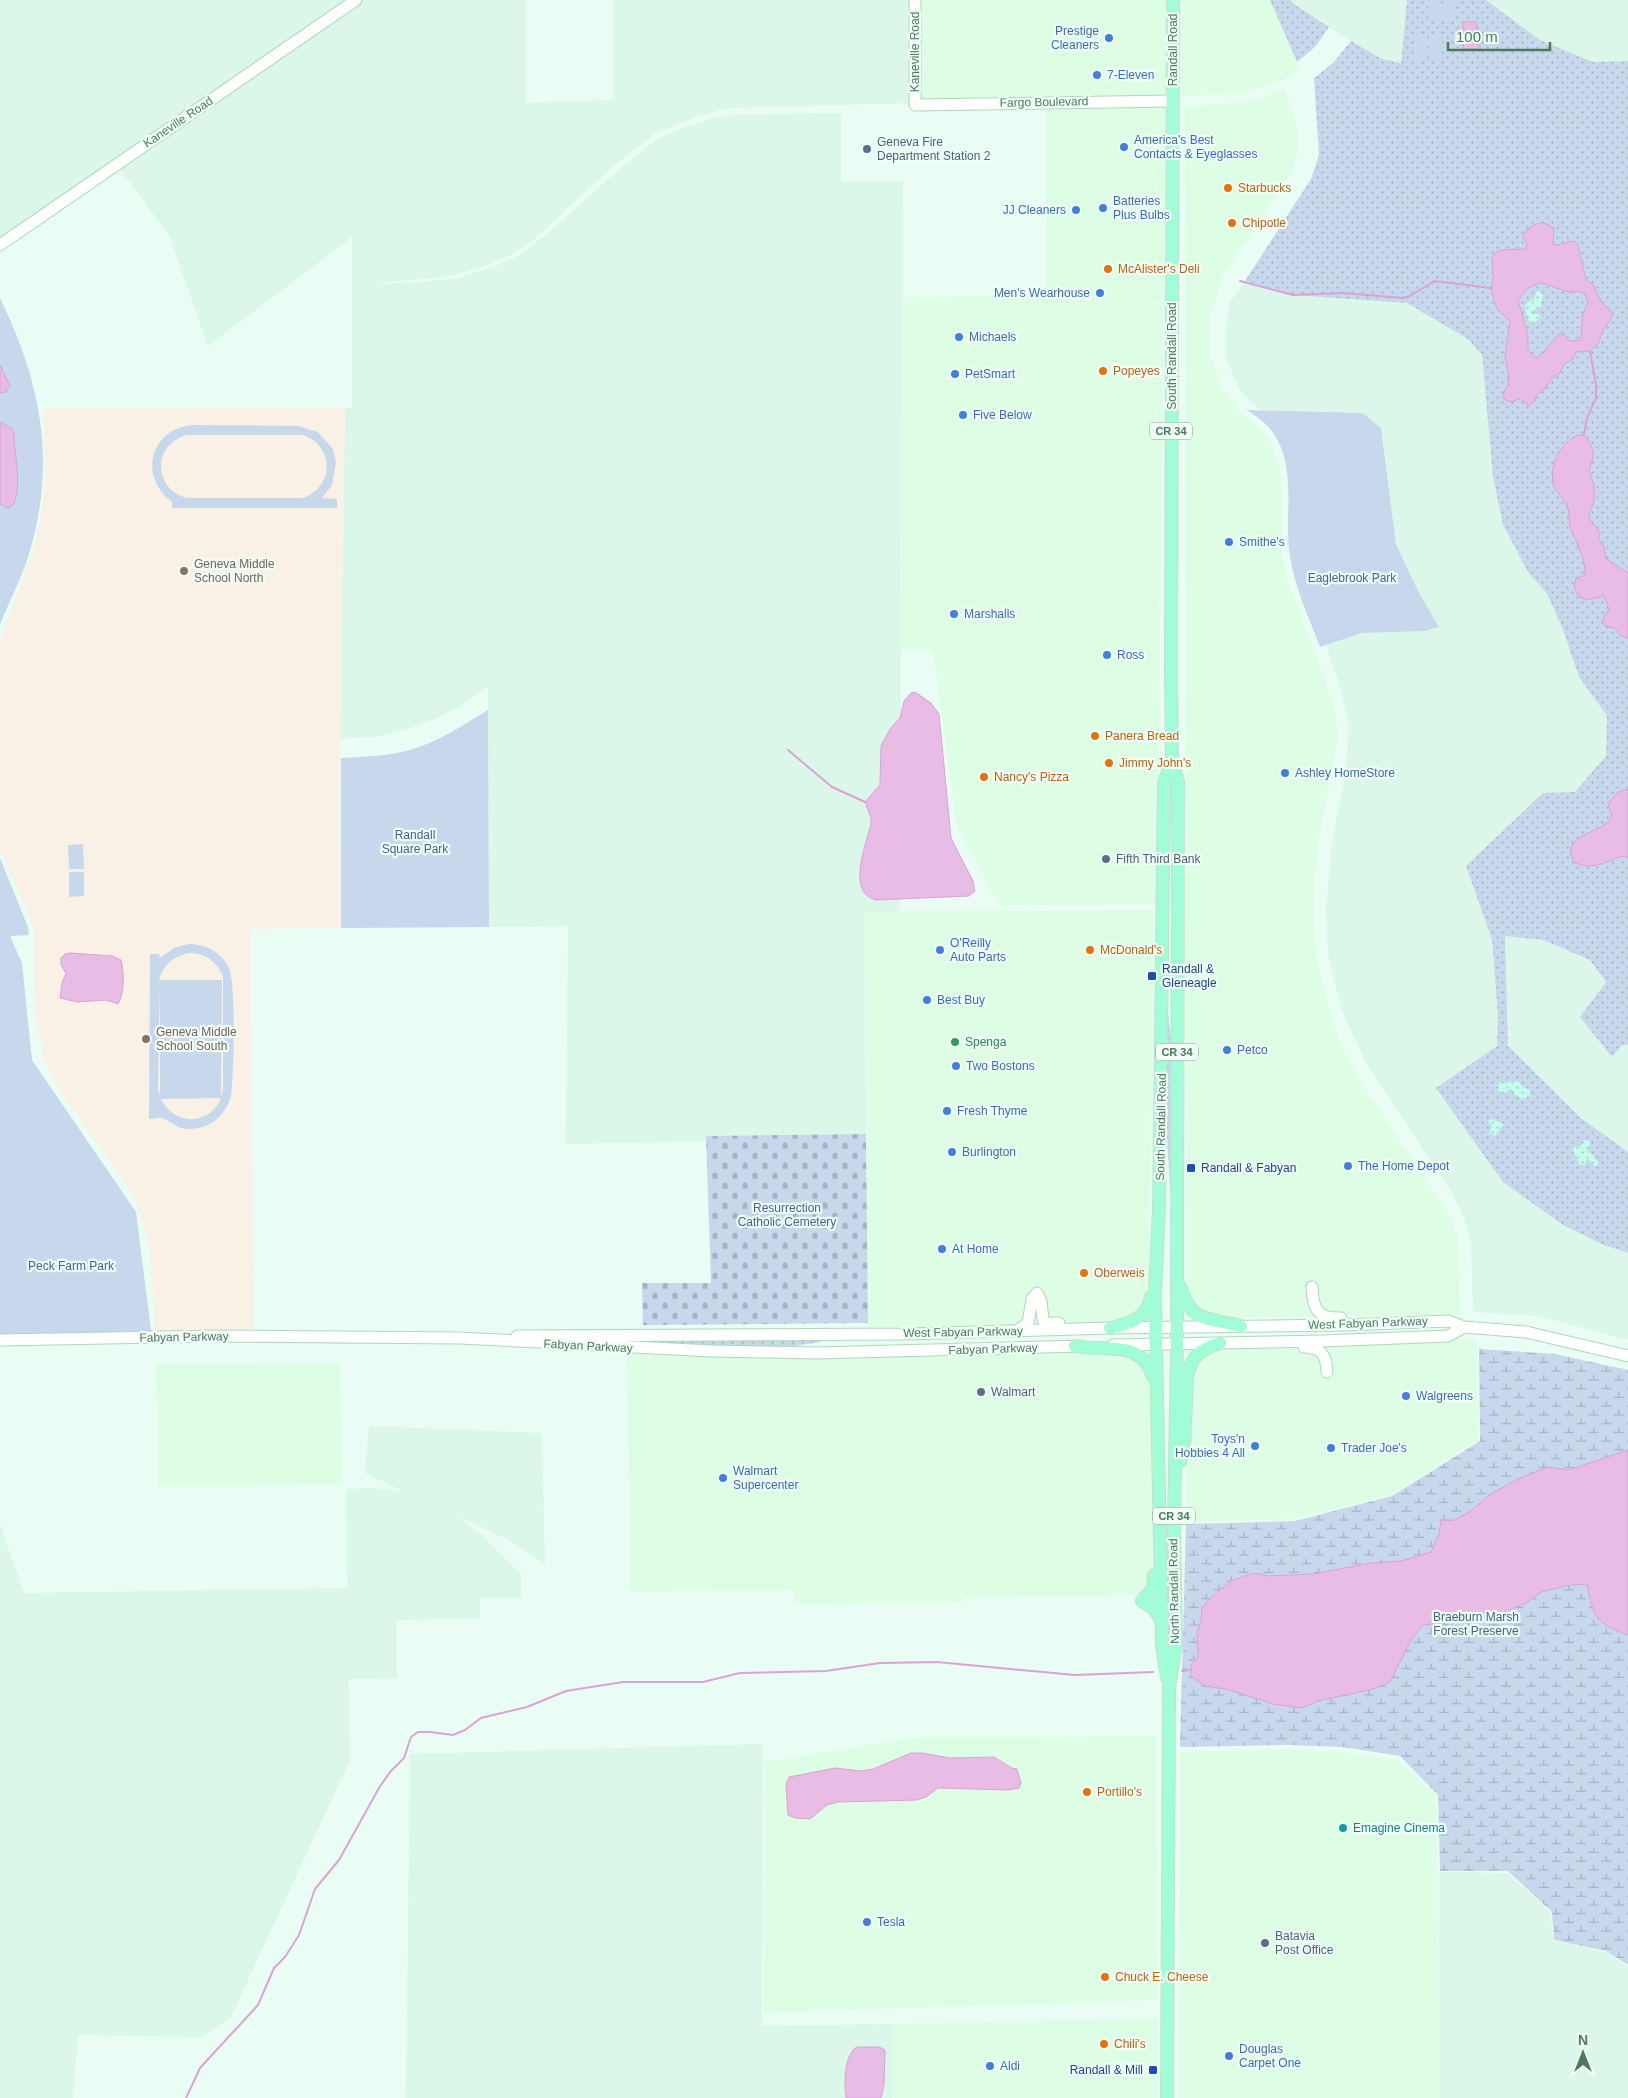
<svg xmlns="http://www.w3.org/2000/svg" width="1628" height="2098" font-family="Arial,sans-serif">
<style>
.residential{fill:#daf7e9}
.commercial{fill:#ddfee5}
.education{fill:#faf1e6}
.grass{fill:url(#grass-dots)}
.wetland{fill:url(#wetland-marsh)}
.sand{fill:url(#sand-dots)}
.cemetery{fill:url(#cemetery-stones)}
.green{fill:#c7d8ec;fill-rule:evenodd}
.water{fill:#e8bce5;stroke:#dba2d6;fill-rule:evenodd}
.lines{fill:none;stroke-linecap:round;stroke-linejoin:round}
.stream{stroke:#dba2d6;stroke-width:2}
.secondary-casing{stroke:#aed6bd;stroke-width:13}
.primary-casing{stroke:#cddad1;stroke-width:14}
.secondary{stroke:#fff;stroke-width:11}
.primary{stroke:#a1fdd5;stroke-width:12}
.shop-dot{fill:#3f7fe0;stroke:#f1fff9;stroke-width:2}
.service-dot{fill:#5c6f8a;stroke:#f1fff9;stroke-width:2}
.food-dot{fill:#e8710a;stroke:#f1fff9;stroke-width:2}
.education-dot{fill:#8d6e63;stroke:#f1fff9;stroke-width:2}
.transit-dot{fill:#1a4fb4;stroke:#f1fff9;stroke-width:2}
.leisure-dot{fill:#2e9e5b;stroke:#f1fff9;stroke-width:2}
.culture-dot{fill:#0f9aa8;stroke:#f1fff9;stroke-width:2}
.labels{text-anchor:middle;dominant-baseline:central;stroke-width:4.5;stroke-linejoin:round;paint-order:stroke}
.shield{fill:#f1fff9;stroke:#7da289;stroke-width:1}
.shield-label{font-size:11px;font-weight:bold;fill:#4b7a59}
.shop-label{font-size:12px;fill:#366cbe;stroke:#f1fff9;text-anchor:start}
.street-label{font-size:12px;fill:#4b7a59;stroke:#f1fff9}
.service-label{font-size:12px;fill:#4e5e75;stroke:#f1fff9;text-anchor:start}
.food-label{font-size:12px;fill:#c56008;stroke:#f1fff9;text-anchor:start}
.education-label{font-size:12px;fill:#785e54;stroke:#f1fff9;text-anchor:start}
.park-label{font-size:12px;fill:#48608c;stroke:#f1fff9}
.transit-label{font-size:12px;fill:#164399;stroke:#f1fff9;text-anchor:start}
.leisure-label{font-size:12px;fill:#27864d;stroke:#f1fff9;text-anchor:start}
.culture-label{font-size:12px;fill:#0d838f;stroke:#f1fff9;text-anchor:start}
</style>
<defs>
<pattern id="grass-dots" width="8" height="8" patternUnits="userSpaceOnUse" patternTransform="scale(1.25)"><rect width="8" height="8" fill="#c7d8ec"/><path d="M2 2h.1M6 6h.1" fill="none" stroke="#a4b4c2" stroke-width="1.8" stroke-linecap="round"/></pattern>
<pattern id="wetland-marsh" width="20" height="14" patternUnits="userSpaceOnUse" patternTransform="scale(1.25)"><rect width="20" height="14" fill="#c7d8ec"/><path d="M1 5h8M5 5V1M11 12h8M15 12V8" fill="none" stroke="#a4b4c2"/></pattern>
<pattern id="sand-dots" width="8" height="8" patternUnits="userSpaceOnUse" patternTransform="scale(1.25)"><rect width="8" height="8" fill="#c4fded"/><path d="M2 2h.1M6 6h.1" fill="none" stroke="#a1d2c3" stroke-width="1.8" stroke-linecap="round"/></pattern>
<pattern id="cemetery-stones" width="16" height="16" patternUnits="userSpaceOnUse" patternTransform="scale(1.25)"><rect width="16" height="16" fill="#c7d8ec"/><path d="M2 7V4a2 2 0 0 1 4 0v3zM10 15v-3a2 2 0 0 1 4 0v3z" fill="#a4b4c2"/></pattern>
</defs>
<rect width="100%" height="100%" fill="#eafdf4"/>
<path class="residential" d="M0 0H353L0 239Z
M362 0H526V103L613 100V0H912V103L727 108 693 118 656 133 611 168 536 238 513 254 483 267 446 277 364 284 423 282 459 278 492 267 518 256 547 234 608 179 655 140 675 131 711 119 733 115 841 113V181H903L900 911 865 912 866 1134 706 1136V1141L566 1144 568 926 489 927 488 686 460 706 435 719 407 729 375 737 340 738 345 408H352V237L208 346 169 235 119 168Z
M1292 0H1407L1401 63 1382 59 1351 41 1291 2Z
M1486 0H1628V61L1593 62 1540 40Z
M1245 281 1293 295 1407 303 1469 339 1482 355 1493 477 1503 525 1528 572 1547 594 1562 627 1579 677 1607 716 1606 756 1575 793H1543L1466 866 1492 940 1498 1016 1497 1046 1628 1253V1340L1538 1316 1473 1312 1471 1244 1465 1221 1452 1193 1366 1063 1342 1011 1328 954 1326 908 1333 836 1344 782 1349 726 1340 686 1326 645 1362 633 1425 631 1439 627 1418 591 1396 544 1381 428 1363 413 1261 410 1241 392 1226 359V332L1229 304Z
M1505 936 1543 940 1590 960 1606 982 1612 1057 1621 1045 1628 1044V1152L1581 1118 1508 1046Z
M369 1426 542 1433 545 1565 511 1541 459 1517 481 1535 521 1574V1598H480V1618L397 1620V1678L349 1679 350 1760 230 2019 201 2037 78 2035 73 2098H0V1524L24 1593 347 1588 346 1489 373 1488 405 1492 365 1473Z
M763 1744 762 2026 892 2024V2098H406L410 1754Z
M1439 1872 1508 1873 1551 1913 1553 1941 1606 1952 1628 1967V2098H1439Z"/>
<path class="commercial" d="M917 0H1170L1171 98 917 103Z
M1177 0H1270L1300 68 1282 81 1244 93 1177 97Z
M1284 89 1296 120 1299 147 1293 171 1222 277 1210 316 1209 352 1221 385 1237 410 1257 425 1272 444 1281 474 1282 549 1286 576 1326 682 1336 715 1338 740 1319 839 1313 887 1316 958 1328 1003 1340 1043 1359 1079 1450 1216 1459 1240 1460 1314 1186 1319 1185 107 1258 100Z
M1046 106H1166L1157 904 1000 906 957 827 933 650 900 651 902 297 1046 296Z
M1154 910 1149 1321 868 1329 865 911Z
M1477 1339 1478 1440 1391 1495 1295 1519 1186 1522 1185 1348Z
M1150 1350 1153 1595 964 1597V1602L794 1604V1590L630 1592 627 1352 806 1359Z
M340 1363 342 1484 158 1486 156 1364Z
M1156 1736 1157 2000 764 2013 765 1762 910 1738Z
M1287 1749 1341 1752 1397 1760 1437 1795 1439 2098H1179L1180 1752Z
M1158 2018V2098H892V2024Z"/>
<path class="education" d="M44 408H345L340 738 341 928 251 929 253 1334H155L150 1252 145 1228 135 1201 127 1186 59 1090 43 1057 36 1021 34 931 28 912 0 851V640L33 550 42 513 45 481Z"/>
<path class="grass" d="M1270 0H1292L1291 2 1329 27 1315 47 1297 62Z
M1407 0H1486L1540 40 1593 62 1628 61V1044L1621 1046 1612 1057 1580 1017 1606 982 1590 960 1543 940 1505 936 1508 1046 1581 1118 1628 1152V1253L1604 1245 1563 1225 1503 1182 1436 1088 1497 1046 1498 1016 1492 940 1466 866 1543 793 1575 792 1606 756 1607 716 1579 677 1562 627 1547 594 1528 572 1503 525 1493 477 1482 355 1468 339 1407 303 1293 295 1245 281 1311 179 1319 155 1314 78 1333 63 1351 41 1382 59 1401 63Z
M1166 1013H1168L1173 1055 1172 1188H1170L1166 1119Z
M533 1338H820V1342L763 1351Z
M1165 1502 1172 1643H1167Z"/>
<path class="wetland" d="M1479 1349 1555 1354 1628 1370V1965L1606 1951 1554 1940 1552 1912 1508 1871H1440L1438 1795 1400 1756 1343 1747 1287 1745 1180 1747 1186 1524 1295 1521 1392 1496 1480 1441Z"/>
<path class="sand" d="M1539 291 1543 295 1541 307 1532 311 1533 314H1540V317L1535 323H1532L1528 320 1525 306 1528 302 1535 299 1536 292Z
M1512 1081 1519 1082 1523 1087 1530 1090V1096L1523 1099 1515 1095 1511 1089 1503 1093 1497 1090 1500 1082 1507 1083Z
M1492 1119 1504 1124 1495 1136 1489 1133 1492 1126 1488 1121Z
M1584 1140 1589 1141 1590 1144 1587 1152 1591 1153 1599 1163 1597 1166H1594L1587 1158 1585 1165H1580L1573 1150 1574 1147 1581 1146Z"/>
<path class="cemetery" d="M866 1134 868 1323 643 1325 642 1283H711L706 1136Z"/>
<path class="green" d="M1428 0H1439V21H1428Z
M1443 0H1454V21H1442Z
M1415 34H1427V59H1415Z
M1430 35H1442V59H1430Z
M0 298C41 383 57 461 29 554 22 578 9 601 0 625Z
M1247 410 1363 413 1381 428 1396 544 1418 591 1439 627 1425 631 1362 633 1320 647C1309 618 1295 588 1290 557 1283 514 1299 467 1271 430 1265 422 1255 416 1247 410Z
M192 425 298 426 318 432 333 449 336 463 332 485 322 498 337 499V508H172V502C138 477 150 429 192 425ZM187 435H303C335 446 334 487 303 498H187C152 488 153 444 187 435Z
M488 710 489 927 341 928V758C364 757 387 756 410 750 438 742 463 725 488 710Z
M83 844 84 869H69L68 845Z
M0 858 28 927 29 935 10 936 22 963 32 1060 136 1212 152 1338 0 1339Z
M69 872H84V896L69 897Z
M188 944C205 944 221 951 229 968 236 984 234 1075 231 1096 225 1118 205 1133 181 1128 175 1126 166 1118 161 1118 157 1117 153 1119 149 1119L150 954H159L160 958 174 948ZM189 953C205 953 217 961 223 977V1089L221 1097 222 980H159C163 965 173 956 189 953ZM160 982V1095L158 1088ZM221 1098C210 1126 174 1126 161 1099Z"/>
<path class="water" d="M1463 22H1477V45H1480V49H1463Z
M1539 223H1544L1554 228 1553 244C1560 247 1567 241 1574 241L1578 245 1586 280 1593 285 1603 304 1612 312 1613 316 1603 330 1598 344 1590 351 1576 352 1573 359 1564 364 1560 373 1551 379 1545 389 1537 394 1535 401 1529 406 1520 399 1510 402 1504 399 1503 394 1508 385 1509 376 1505 357 1510 321 1497 309 1491 290 1493 277 1492 256 1500 250 1526 249 1527 244 1523 238C1524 230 1532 226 1539 223ZM1540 283C1551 285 1558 289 1568 292 1574 293 1578 290 1584 293L1588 301 1582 318 1581 340 1570 341 1564 335 1559 334 1541 355 1536 358 1528 350C1529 332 1522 316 1518 300L1528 288Z
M0 365 10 386 6 392 0 393Z
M0 422 11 428 14 433C14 458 23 482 13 505L8 508 0 504Z
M1579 435H1584L1587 438 1593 450V458L1589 470 1594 485V502L1589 514 1590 520 1599 531V540L1604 547 1606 559 1628 573V638L1621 636 1615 628 1605 626 1603 623 1604 615H1606L1609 609 1604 596 1585 600 1578 595 1574 586 1576 579 1585 575C1586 559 1577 545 1572 531 1568 523 1570 513 1567 504 1564 498 1558 495 1555 489 1547 470 1559 441 1579 435Z
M915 692 931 703 939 714 951 838 973 881 975 891 969 896 876 900C846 893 866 845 871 824V818L865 802 880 785 881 746 890 729 900 718 904 701 911 693Z
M1628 789V857C1613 853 1602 873 1575 863 1556 834 1605 833 1611 818 1613 814 1608 808 1608 803L1618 792Z
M71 953 112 956 121 960C124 973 125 992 118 1004L106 1000 77 1002 60 998 62 983 66 973 61 965V958L65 954Z
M1628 1450V1635C1596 1624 1593 1617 1587 1584L1571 1585 1541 1592 1526 1603 1496 1616C1477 1610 1473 1614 1454 1620 1444 1623 1434 1624 1423 1625L1411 1640 1390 1682 1373 1689 1318 1701 1302 1708 1273 1704 1226 1689 1204 1686 1191 1676V1665L1198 1657 1197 1632 1201 1621 1202 1607 1217 1592 1231 1581 1254 1573 1269 1576 1312 1574 1372 1563 1401 1561 1431 1552 1439 1534 1441 1521 1454 1520 1471 1511 1489 1495 1518 1479 1548 1467 1569 1470Z
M911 1753H922L950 1758 994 1757 1012 1768 1017 1769 1021 1783 1019 1788 1009 1790 938 1788 926 1797 917 1800 838 1802 827 1805 810 1819 795 1818 788 1815 786 1785 789 1777 835 1768 861 1771 873 1769Z
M859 2047H879L885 2050 884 2085 881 2098H846C844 2084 844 2058 855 2048Z"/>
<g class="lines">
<path class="stream" d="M1240 281 1293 295 1343 293 1403 298 1410 296 1434 281 1491 288
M1584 435 1587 418 1596 398V384L1590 351
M788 750 832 787 865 802
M1182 1671 1191 1670
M186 2098 200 2068 258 2005 274 1968 285 1957 299 1935 315 1889 339 1860 379 1788 390 1772 404 1758 411 1737 418 1732H430L453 1735 465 1730 481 1718 527 1707 566 1691 623 1682H703L740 1673 826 1671 880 1663 937 1662 1075 1675 1153 1672"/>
<defs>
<path id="secondary" d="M915 0V105L1173 101
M0 245 356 0
M1312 1287C1313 1309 1317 1319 1341 1318
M1017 1331 1028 1323 1032 1299 1037 1293 1041 1301 1043 1320 1046 1323H1059
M517 1336 906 1334 1110 1328 1344 1325 1449 1321 1464 1327 1526 1332 1628 1356
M0 1340 215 1336 460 1338 711 1351 816 1353 1082 1346
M1113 1345 1322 1341 1448 1336 1464 1327
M1304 1347C1321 1347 1327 1356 1327 1372"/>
<path id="primary" d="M1180 1286C1192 1324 1207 1317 1241 1326
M1110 1328C1129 1324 1148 1318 1151 1297
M1075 1346C1105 1352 1141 1339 1153 1376
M1180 1462 1184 1446 1187 1377C1192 1355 1200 1350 1220 1343
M1154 1575 1153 1588 1142 1601 1154 1609 1161 1620
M1167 1678 1162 1645 1155 1294 1159 1208 1164 782 1172 762
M1167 2098 1169 1688 1176 1643 1174 1528 1177 1344 1178 781 1172 762 1171 672 1173 0"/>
</defs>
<use href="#secondary" class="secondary-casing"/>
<use href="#primary" class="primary-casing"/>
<use href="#secondary" class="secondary"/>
<use href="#primary" class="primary"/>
</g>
<g class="shop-dot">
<circle cx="1109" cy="38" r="5"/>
<circle cx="1097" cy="75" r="5"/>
<circle cx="1124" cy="147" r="5"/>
<circle cx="1103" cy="208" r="5"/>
<circle cx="1076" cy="210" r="5"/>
<circle cx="1100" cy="293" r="5"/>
<circle cx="959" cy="337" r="5"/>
<circle cx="955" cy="374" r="5"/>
<circle cx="963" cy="415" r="5"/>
<circle cx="1229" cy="542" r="5"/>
<circle cx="954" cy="614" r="5"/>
<circle cx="1107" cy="655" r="5"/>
<circle cx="1285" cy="773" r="5"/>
<circle cx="940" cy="950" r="5"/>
<circle cx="927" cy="1000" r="5"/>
<circle cx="1227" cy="1050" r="5"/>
<circle cx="956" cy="1066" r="5"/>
<circle cx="947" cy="1111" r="5"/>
<circle cx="952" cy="1152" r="5"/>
<circle cx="1348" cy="1166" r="5"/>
<circle cx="942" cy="1249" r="5"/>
<circle cx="1406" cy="1396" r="5"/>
<circle cx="1255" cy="1446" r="5"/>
<circle cx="1331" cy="1448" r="5"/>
<circle cx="723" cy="1478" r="5"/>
<circle cx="867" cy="1922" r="5"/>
<circle cx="1229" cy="2056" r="5"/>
<circle cx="990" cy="2066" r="5"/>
</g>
<g class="service-dot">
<circle cx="867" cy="149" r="5"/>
<circle cx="1106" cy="859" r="5"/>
<circle cx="981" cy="1392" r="5"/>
<circle cx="1265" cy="1943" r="5"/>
</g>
<g class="food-dot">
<circle cx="1228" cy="188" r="5"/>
<circle cx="1232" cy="223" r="5"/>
<circle cx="1108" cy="269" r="5"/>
<circle cx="1103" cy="371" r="5"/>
<circle cx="1095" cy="736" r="5"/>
<circle cx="1109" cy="763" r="5"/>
<circle cx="984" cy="777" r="5"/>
<circle cx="1090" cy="950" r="5"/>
<circle cx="1084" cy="1273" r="5"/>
<circle cx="1087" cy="1792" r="5"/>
<circle cx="1105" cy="1977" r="5"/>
<circle cx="1104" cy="2044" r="5"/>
</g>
<g class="education-dot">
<circle cx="184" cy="571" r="5"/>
<circle cx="146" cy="1039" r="5"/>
</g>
<g class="transit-dot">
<rect x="1147" y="971" width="10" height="10" rx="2.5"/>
<rect x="1186" y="1163" width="10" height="10" rx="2.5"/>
<rect x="1148" y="2065" width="10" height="10" rx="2.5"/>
</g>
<circle class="leisure-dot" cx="955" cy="1042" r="5"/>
<circle class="culture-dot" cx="1343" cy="1828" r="5"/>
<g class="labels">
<g class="shield">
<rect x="1150" y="422.5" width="42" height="17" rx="4"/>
<rect x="1156" y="1043.5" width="42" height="17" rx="4"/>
<rect x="1153" y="1507.5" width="42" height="17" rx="4"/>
</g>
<g class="shield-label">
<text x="1171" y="431">CR 34</text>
<text x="1177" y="1052">CR 34</text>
<text x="1174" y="1516">CR 34</text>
</g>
<g class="shop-label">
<text x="1099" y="31" text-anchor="end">Prestige<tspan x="1099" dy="14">Cleaners</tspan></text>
<text x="1107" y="75">7-Eleven</text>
<text x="1134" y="140">America's Best<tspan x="1134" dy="14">Contacts &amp; Eyeglasses</tspan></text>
<text x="1113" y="201">Batteries<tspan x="1113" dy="14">Plus Bulbs</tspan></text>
<text x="1066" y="210" text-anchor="end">JJ Cleaners</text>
<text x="1090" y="293" text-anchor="end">Men's Wearhouse</text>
<text x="969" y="337">Michaels</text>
<text x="965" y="374">PetSmart</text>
<text x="973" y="415">Five Below</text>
<text x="1239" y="542">Smithe's</text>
<text x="964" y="614">Marshalls</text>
<text x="1117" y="655">Ross</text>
<text x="1295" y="773">Ashley HomeStore</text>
<text x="950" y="943">O'Reilly<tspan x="950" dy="14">Auto Parts</tspan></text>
<text x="937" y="1000">Best Buy</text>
<text x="1237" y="1050">Petco</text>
<text x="966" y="1066">Two Bostons</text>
<text x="957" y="1111">Fresh Thyme</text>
<text x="962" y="1152">Burlington</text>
<text x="1358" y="1166">The Home Depot</text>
<text x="952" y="1249">At Home</text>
<text x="1416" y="1396">Walgreens</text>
<text x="1245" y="1439" text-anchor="end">Toys'n<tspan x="1245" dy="14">Hobbies 4 All</tspan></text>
<text x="1341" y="1448">Trader Joe's</text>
<text x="733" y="1471">Walmart<tspan x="733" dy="14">Supercenter</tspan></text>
<text x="877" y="1922">Tesla</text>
<text x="1239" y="2049">Douglas<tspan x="1239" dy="14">Carpet One</tspan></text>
<text x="1000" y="2066">Aldi</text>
</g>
<g class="street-label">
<text transform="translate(1173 50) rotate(-90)">Randall Road</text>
<text transform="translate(915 52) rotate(-90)">Kaneville Road</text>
<text transform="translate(1044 102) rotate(-1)">Fargo Boulevard</text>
<text transform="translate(178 122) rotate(-34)">Kaneville Road</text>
<text transform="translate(1172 356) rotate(-90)">South Randall Road</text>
<text transform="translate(1161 1127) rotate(-89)">South Randall Road</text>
<text transform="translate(1368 1323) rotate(-2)">West Fabyan Parkway</text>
<text transform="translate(963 1332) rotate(-1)">West Fabyan Parkway</text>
<text transform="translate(184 1337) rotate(-1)">Fabyan Parkway</text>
<text transform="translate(588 1346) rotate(3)">Fabyan Parkway</text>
<text transform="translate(993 1349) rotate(-2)">Fabyan Parkway</text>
<text transform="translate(1174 1591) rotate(-91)">North Randall Road</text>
</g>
<g class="service-label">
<text x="877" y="142">Geneva Fire<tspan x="877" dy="14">Department Station 2</tspan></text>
<text x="1116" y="859">Fifth Third Bank</text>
<text x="991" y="1392">Walmart</text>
<text x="1275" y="1936">Batavia<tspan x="1275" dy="14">Post Office</tspan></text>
</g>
<g class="food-label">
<text x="1238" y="188">Starbucks</text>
<text x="1242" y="223">Chipotle</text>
<text x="1118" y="269">McAlister's Deli</text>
<text x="1113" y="371">Popeyes</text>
<text x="1105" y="736">Panera Bread</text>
<text x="1119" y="763">Jimmy John's</text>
<text x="994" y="777">Nancy's Pizza</text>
<text x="1100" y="950">McDonald's</text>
<text x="1094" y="1273">Oberweis</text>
<text x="1097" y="1792">Portillo's</text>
<text x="1115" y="1977">Chuck E. Cheese</text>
<text x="1114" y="2044">Chili's</text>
</g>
<g class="education-label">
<text x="194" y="564">Geneva Middle<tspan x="194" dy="14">School North</tspan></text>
<text x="156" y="1032">Geneva Middle<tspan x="156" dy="14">School South</tspan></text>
</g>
<g class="park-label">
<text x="1352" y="578">Eaglebrook Park</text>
<text x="415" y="835">Randall<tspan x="415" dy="14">Square Park</tspan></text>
<text x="787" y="1208">Resurrection<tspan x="787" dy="14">Catholic Cemetery</tspan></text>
<text x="71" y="1266">Peck Farm Park</text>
<text x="1476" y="1617">Braeburn Marsh<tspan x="1476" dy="14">Forest Preserve</tspan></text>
</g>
<g class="transit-label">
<text x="1162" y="969">Randall &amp;<tspan x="1162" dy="14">Gleneagle</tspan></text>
<text x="1201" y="1168">Randall &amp; Fabyan</text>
<text x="1143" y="2070" text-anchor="end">Randall &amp; Mill</text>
</g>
<g class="leisure-label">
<text x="965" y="1042">Spenga</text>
</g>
<g class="culture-label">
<text x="1353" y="1828">Emagine Cinema</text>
</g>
</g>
<g transform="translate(1583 2053)" stroke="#f1fff9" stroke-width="4" paint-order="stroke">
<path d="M0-4L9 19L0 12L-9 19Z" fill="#4b7a59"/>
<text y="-8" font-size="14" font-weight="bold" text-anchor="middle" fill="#4b7a59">N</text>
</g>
<path d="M1448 42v8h102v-8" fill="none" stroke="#4b7a59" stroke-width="2.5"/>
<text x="1456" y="42" font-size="15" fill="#4b7a59" stroke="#f1fff9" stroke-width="4" paint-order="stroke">100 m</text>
</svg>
